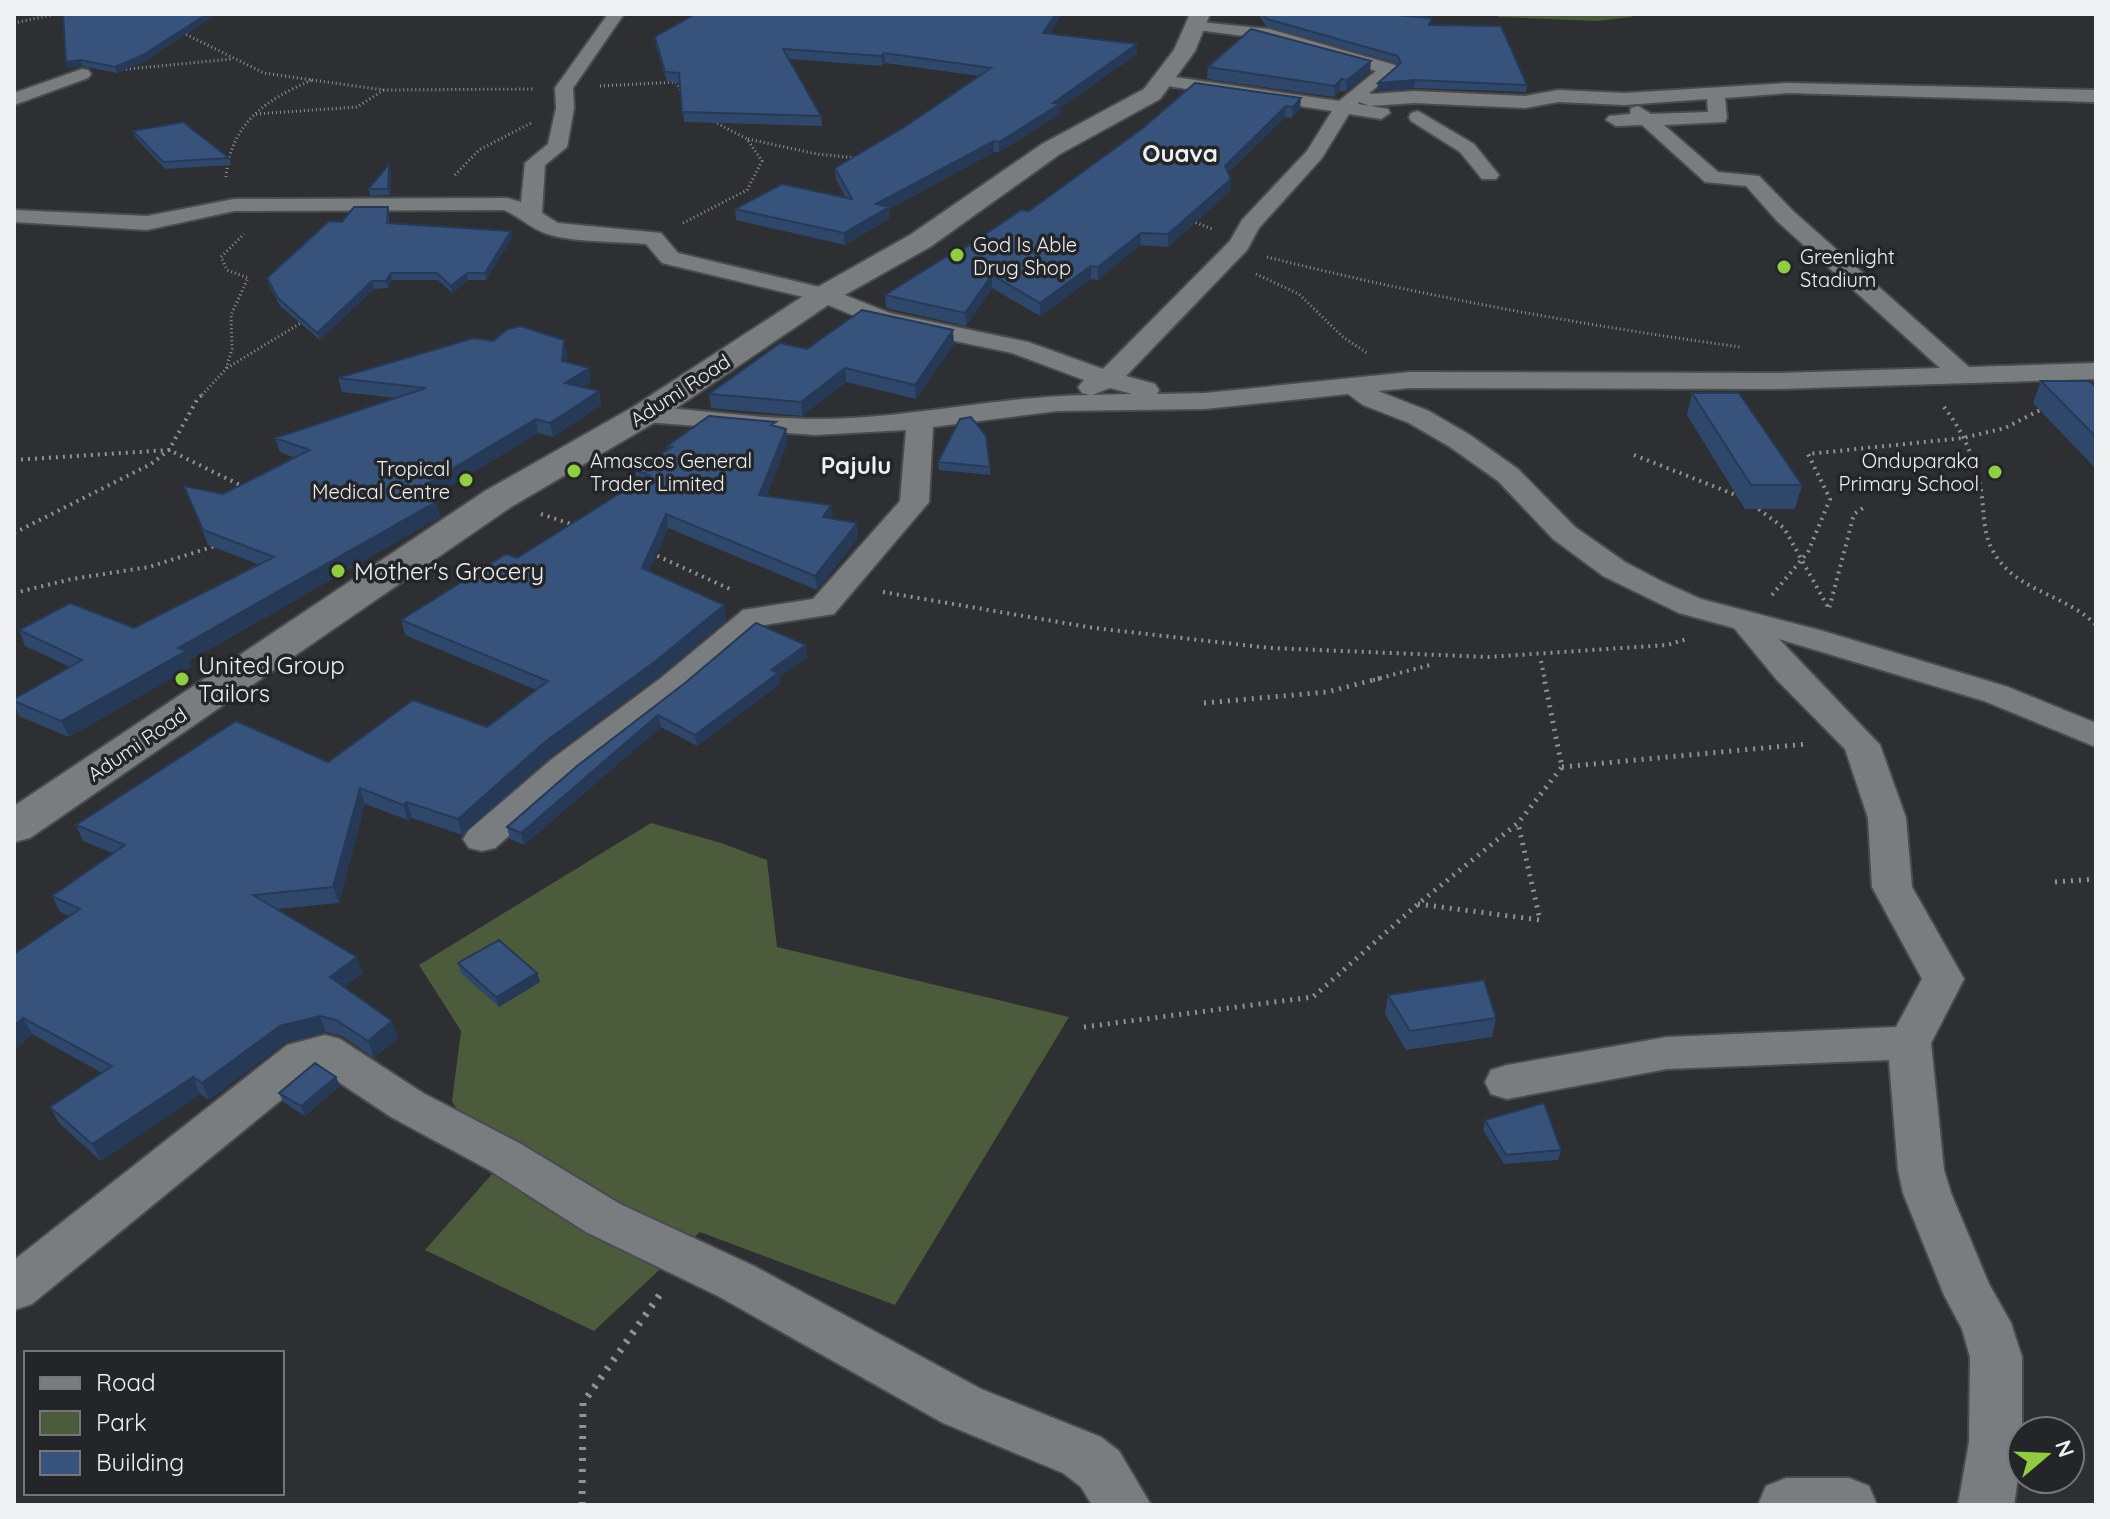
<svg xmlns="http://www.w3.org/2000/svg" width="2110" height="1519" font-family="Quicksand,sans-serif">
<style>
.green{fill:#4b5b3b}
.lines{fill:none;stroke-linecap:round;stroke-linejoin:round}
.street-casing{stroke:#494b4e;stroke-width:4}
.secondary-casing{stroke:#494b4e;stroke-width:4}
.path-far3{stroke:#909294;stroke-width:3;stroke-dasharray:1 3;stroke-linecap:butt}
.path-far2{stroke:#909294;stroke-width:4;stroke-dasharray:2 5;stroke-linecap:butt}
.path-far1{stroke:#909294;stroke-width:5;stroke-dasharray:2 6;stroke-linecap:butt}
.path{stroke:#909294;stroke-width:7;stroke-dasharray:3 8;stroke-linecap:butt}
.street{fill:#7a7d80;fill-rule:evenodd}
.secondary{fill:#7a7d80;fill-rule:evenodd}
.wall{fill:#2f476b}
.shaded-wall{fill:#263a57}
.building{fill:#37537c;stroke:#263a57;stroke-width:2}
.poi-dot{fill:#91cd40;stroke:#232528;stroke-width:3}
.labels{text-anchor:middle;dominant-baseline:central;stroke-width:7;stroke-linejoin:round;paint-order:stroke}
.far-poi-label{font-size:20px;fill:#eef0f2;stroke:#232528;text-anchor:start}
.far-street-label{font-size:20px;fill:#eef0f2;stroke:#232528}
.far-quarter-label{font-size:24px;font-weight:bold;fill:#eef0f2;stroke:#232528}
.poi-label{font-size:24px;fill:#eef0f2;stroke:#232528;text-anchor:start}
</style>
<rect width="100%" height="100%" fill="#2d2f32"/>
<path class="green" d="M1493 14H1629L1632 17 1597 21 1499 17Z
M651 823 721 843 767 860 777 947 1069 1017 895 1305 700 1232 594 1331 425 1250 492 1174 452 1101 461 1031 419 965Z"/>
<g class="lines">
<defs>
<path id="street" d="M608 14H624L573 88 574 108 567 147 545 165 542 213 558 223 661 233 678 253 832 290 890 313 1028 342 1103 369 1230 241 1242 220 1307 151 1332 111 1161 85 1155 84 1152 80 1155 76 1161 75 1339 101 1376 71 1267 39 1190 29 1188 25 1190 21 1269 29 1395 65 1398 69 1395 73 1369 93 1372 94 1414 91 1525 96 1558 90 1625 93 1788 83 2096 90V102L1788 93 1725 98 1727 118 1725 122 1664 125 1718 172 1759 176 1793 211 1969 367 2096 363V379L1774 389 1410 388 1378 391 1429 411 1470 435 1518 469 1575 527 1625 562 1661 581 1701 599 1823 631 2008 687 2096 723V747L1984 701 1779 639 1880 745 1906 818 1912 887 1964 979 1931 1043 1944 1170 1951 1193 1989 1284 2011 1323 2022 1357V1449L2014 1505H1958L1969 1442 1970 1357 1962 1329 1944 1295 1903 1193 1898 1170 1889 1060 1667 1069 1507 1099 1491 1094 1485 1082 1491 1070 1507 1065 1667 1037 1896 1027 1922 979 1872 887 1868 818 1845 749 1777 680 1734 628 1679 613 1603 576 1553 539 1498 481 1450 447 1409 423 1363 405 1348 394 1205 409 1057 411 933 427 929 502 834 614 764 625 685 692 578 775 495 848 482 851 469 848 463 839 469 830 552 759 661 678 743 610 813 599 900 501 906 430 815 435 645 422 636 420 632 414 636 408 645 406C701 410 759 419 816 419 908 419 998 396 1090 395L1082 393 1078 387 1084 380 1012 353 874 324 816 300 662 263 646 244C615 241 577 243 547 234 530 228 520 217 504 210L234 211 147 230 14 222V210L147 216 234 199 507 198 521 202 525 163 548 144 556 108 555 88ZM1707 99 1708 112 1651 114 1638 106 1631 108 1630 114 1609 116 1606 120 1616 126 1642 125 1705 182 1746 186 1777 221 1940 368 1774 373 1410 372 1205 393 1157 394 1159 390 1155 384 1126 376 1247 250 1259 228 1322 158 1349 114 1381 119 1390 113 1388 109 1358 104 1359 102 1370 106 1414 103 1525 108 1558 102 1625 105ZM1110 388 1132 394 1092 395Z
M82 69 88 70 91 74 88 78 14 105V93Z
M1418 111 1474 144 1499 175 1496 179H1482L1460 152 1411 121 1409 117 1411 113Z
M325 1035 340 1039 423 1093 521 1144 620 1204 754 1266 981 1389 1101 1437 1119 1451 1151 1505H1092L1081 1487 1063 1473 943 1423 718 1296 586 1232 489 1170 391 1117 319 1069 32 1304 14 1310V1260L287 1045Z
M1786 1478H1849L1869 1486 1877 1505H1758L1766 1486Z"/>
<path id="secondary" d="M1190 14H1210L1195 51 1160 99 1060 154 930 247 834 301 657 421 511 507 30 838 14 842V806L485 491 633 407 814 289 910 235 1042 144 1144 89 1174 50Z"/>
</defs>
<use href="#street" class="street-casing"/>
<use href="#secondary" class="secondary-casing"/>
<path class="path-far3" d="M14 23 56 14
M179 31 264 73 312 80C266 100 231 122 226 177
M118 70 232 59
M312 80 384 90 535 89
M600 86 676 82 683 95
M256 114 357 107 384 90
M748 139 817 154 856 158
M455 175 479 150 531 123
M1192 221 1212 229
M683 223 747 190 762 161 747 139 713 121
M1267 257C1422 296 1581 325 1740 347
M1256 274 1299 294 1343 337 1367 353
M227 368 304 321
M202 395 226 369 232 349 231 315 248 278 227 270 221 257 244 234"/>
<path class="path-far2" d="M1944 407C1963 431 1976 461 1981 491 1985 514 1982 536 1996 556 2019 592 2067 595 2096 625
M1634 455 1741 497
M14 460 169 450 244 487
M1753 505 1784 528 1829 609 1854 514 1863 508
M541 514 574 525
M14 533 151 464 169 450 198 398 205 393
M651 553 732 590
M883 592 1094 628 1270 648 1488 657 1667 645 1687 639
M14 593 72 579 149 567 215 546
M1772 595 1808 552 1830 499 1808 454 1963 438 2005 428 2044 408
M1541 661 1545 680
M1373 680 1434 664"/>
<path class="path-far1" d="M1204 703 1327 692 1381 678
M1562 767 1807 744
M2055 882 2096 879
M1418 904 1540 920 1518 823
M1084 1027 1313 997 1418 904 1518 823 1562 767 1544 678"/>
<path class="path" d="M582 1505 583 1403 661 1293"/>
<use href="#street" class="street"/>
<use href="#secondary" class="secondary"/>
</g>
<path class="wall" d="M63 14H217L145 61 117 73 82 66 68 68 66 62Z
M695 14H1062L1049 34 1137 44V54L1060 108V114L999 152H994L889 209 890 218 845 245 736 220 735 209 846 198 836 179 835 168 906 126 979 76 885 63 882 66 789 59 821 116 822 126 684 122 680 83 667 82 656 46 655 37Z
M1258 14H1386L1432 18 1431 25 1527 85 1526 92 1414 88 1377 91 1398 66 1397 63 1266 26Z
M1208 67 1370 72 1346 91H1339L1334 97 1207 79Z
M1195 83 1300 109 1292 118 1285 117 1228 173 1231 179 1230 191 1168 247 1140 245 1098 280 1091 279 1040 316 992 288 966 326 886 308 885 295 1029 211 1143 128Z
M133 131 229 158 231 165 165 169 135 137Z
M391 171 390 195 370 196 369 189Z
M388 207 389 213V223L512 238 486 280H468L452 293 438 280H392L388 288 374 289 320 340 280 306 269 285 267 278 342 222Z
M564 340 567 353 566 362 591 382 583 387 599 391 601 405 553 437 538 433 429 499 436 502 440 517 189 661 191 667 69 737 19 716 14 704V699L70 667 25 646 19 630 134 628 258 564 208 545 184 486 223 494 295 458 280 452 275 438 396 398 342 392 338 378 493 341Z
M954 344 916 399 846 382 802 416 711 408 709 394 807 349Z
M2041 381 2096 387V469L2033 403Z
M1692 393 1802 485 1795 509H1745L1687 415Z
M776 426 788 442 766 496 833 519 857 523 858 538 817 590 668 528 649 571 724 605 726 620 659 676 550 757 462 835 412 818 408 820 365 804 339 903 278 909 363 973 344 987 398 1038 374 1058 342 1036 326 1032 286 1042 209 1100 200 1094 101 1161 59 1123 50 1107 102 1073 32 1034 14 1051V954L69 916 60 912 52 896 113 853 83 841 76 825 328 762 487 727 536 690 405 635 401 620 517 558 637 482 635 470 667 450V446Z
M938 462 990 467V475L939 470Z
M807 657 779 677 780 684 697 746 661 727 524 845 510 839 507 827 685 683Z
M458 963 537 973 540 982 499 1007 461 973Z
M1388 995 1496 1018 1492 1037 1406 1050 1385 1014Z
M336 1077 340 1086 305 1116 283 1102 279 1093Z
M1485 1120 1561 1150 1558 1160 1504 1164 1483 1130Z"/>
<path class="shaded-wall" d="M207 14H217L145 61 117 73 115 67Z
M1056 14H1062L1043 43V33Z
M1137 44V54L1060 108V114L999 152V142Z
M884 53 885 63 882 66 881 56Z
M81 60 82 66 68 68 66 62Z
M1371 61 1370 72 1346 91 1347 80Z
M1341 79 1339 91 1334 97 1335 86Z
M1415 80 1414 88 1377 91 1378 83Z
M1301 98 1300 109 1292 118 1293 107Z
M1286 106 1285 117 1224 177 1225 166Z
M994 141V152L889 209 890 218 845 245 844 233 876 204Z
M389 164 391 171 390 195 388 189Z
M1231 179 1230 191 1168 247V234Z
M511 231 512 238 486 280 485 273Z
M1141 233 1140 245 1098 280V267Z
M1091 266V279L1040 316V303Z
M391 273 392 280 388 288 386 281Z
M467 273 468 280 452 293 451 286Z
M992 275V288L966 326 965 313Z
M372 281 374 289 320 340 317 333Z
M953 330 954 344 916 399 915 385Z
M564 340 567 353 564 375 562 361Z
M589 368 591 382 568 397 565 383Z
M845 368 846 382 802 416 801 402Z
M599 391 601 405 553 437 550 423Z
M536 419 538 433 415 508 412 493Z
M786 429 788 442 760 509 759 495Z
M436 502 440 517 189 661 191 667 69 737 61 721 178 648Z
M831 505 833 519 823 517Z
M666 514 668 528 644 583 642 568Z
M857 523 858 538 817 590 815 576Z
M724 605 726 620 659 676 550 757 462 835 458 819 546 741Z
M806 645 807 657 779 677 780 684 697 746 695 735 771 670Z
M658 715 661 727 524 845 521 833Z
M360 788 365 804 339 903 333 887Z
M407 802 412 818 408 820 403 805Z
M357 957 363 973 336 993 330 977Z
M537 973 540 982 499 1007 496 997Z
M320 1016 326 1032 286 1042 209 1100 202 1083 280 1026Z
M23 1018 32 1034 14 1051V1026Z
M392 1021 398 1038 374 1058 368 1041Z
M193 1077 200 1094 101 1161 92 1144Z
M336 1077 340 1086 305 1116 301 1106Z"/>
<path class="building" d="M63 14H207L143 55 115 67 81 60 66 62Z
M695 14H1056L1043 33 1137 44 1053 103 1060 104 999 142 994 141 876 204 889 207 844 233 735 209 782 184 852 199 835 168 906 126 991 68 884 53 881 56 783 49 821 116 682 112 679 73 665 72 655 37Z
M1263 14H1383L1432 18 1429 25 1501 26 1527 85 1415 80 1378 83 1401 63 1398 56 1267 19Z
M1251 29 1371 61 1347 80 1341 79 1335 86 1208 67Z
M1195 83 1301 98 1293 107 1286 106 1225 166 1231 179 1168 234 1141 233 1098 267 1091 266 1040 303 992 275 965 313 885 295 949 255 953 256 1021 210 1029 211 1143 128Z
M183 122 229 158 163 162 133 131Z
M389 164 388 189H369Z
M354 207H388L387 223 511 231 485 273H467L451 286 437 273H391L386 281H372L317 333 278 298 267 278 329 221 342 222Z
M862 310 953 330 915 385 845 368 801 402 709 394 780 343 807 349Z
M520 326 564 340 562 361 589 368 565 383 599 391 550 423 536 419 412 493 436 502 178 648 186 651 61 721 14 701V699L82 660 19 630 70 603 134 628 274 557 203 530 184 486 223 494 310 450 275 438 426 388 338 378 474 338 493 341 508 329Z
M2041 381H2089L2096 387V437Z
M1692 393H1739L1802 485H1751Z
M709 416 776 422 771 425 786 429 759 495 831 505 823 517 857 523 815 576 666 514 642 568 724 605 657 660 546 741 458 819 407 802 403 805 360 788 333 887 253 895 357 957 330 977 392 1021 368 1041 336 1020 320 1016 280 1026 202 1083 193 1077 92 1144 50 1107 112 1066 23 1018 14 1026V954L80 909 52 896 125 845 76 825 236 721 328 762 413 700 487 727 548 681 401 620 506 554 517 558 649 475 635 470 672 447 667 446Z
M971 417 986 436 990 467 938 462 960 419Z
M756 623 806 645 771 670 778 673 695 735 658 715 521 833 507 827 577 766 685 683Z
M499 940 537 973 496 997 458 963Z
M1484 980 1496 1018 1410 1031 1388 995Z
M315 1063 336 1077 301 1106 279 1093Z
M1544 1103 1561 1150 1506 1155 1485 1120Z"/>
<g class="poi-dot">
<circle cx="957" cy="255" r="8"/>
<circle cx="1784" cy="267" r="8"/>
<circle cx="574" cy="471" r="8"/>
<circle cx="1995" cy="472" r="8"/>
<circle cx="466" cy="480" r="8"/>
<circle cx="338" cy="571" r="8"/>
<circle cx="182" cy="679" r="8"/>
</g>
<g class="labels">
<g class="far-poi-label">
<text x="973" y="244">God Is Able<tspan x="973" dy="23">Drug Shop</tspan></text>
<text x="1800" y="256">Greenlight<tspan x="1800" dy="23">Stadium</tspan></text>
<text x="590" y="460">Amascos General<tspan x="590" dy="23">Trader Limited</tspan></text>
<text x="1979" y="460" text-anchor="end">Onduparaka<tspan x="1979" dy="23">Primary School</tspan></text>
<text x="450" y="468" text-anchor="end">Tropical<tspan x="450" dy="23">Medical Centre</tspan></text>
</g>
<g class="far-street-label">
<text transform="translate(680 390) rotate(-33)">Adumi Road</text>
<text transform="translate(137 744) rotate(-34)">Adumi Road</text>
</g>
<g class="far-quarter-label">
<text x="1180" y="153">Ouava</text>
<text x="856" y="465">Pajulu</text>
</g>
<g class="poi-label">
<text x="354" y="571">Mother's Grocery</text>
<text x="198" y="665">United Group<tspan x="198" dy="28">Tailors</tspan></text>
</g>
</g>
<rect width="2110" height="1519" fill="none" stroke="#eef0f2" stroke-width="32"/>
<rect x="24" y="1351" width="260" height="144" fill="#232528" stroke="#747679" stroke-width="2"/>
<rect x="40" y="1377" width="40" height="12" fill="#7a7d80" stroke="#747679" stroke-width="2"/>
<text x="96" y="1391" font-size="24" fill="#eef0f2">Road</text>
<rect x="40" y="1411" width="40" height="24" fill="#4b5b3b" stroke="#747679" stroke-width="2"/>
<text x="96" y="1431" font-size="24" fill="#eef0f2">Park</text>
<rect x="40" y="1451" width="40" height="24" fill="#37537c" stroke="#747679" stroke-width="2"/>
<text x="96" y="1471" font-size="24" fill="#eef0f2">Building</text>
<g transform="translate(2046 1455) rotate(71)"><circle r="38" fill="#232528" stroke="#747679" stroke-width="2"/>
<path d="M0-6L14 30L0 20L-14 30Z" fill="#91cd40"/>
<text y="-12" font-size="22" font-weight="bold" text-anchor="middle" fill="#eef0f2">N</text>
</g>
</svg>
